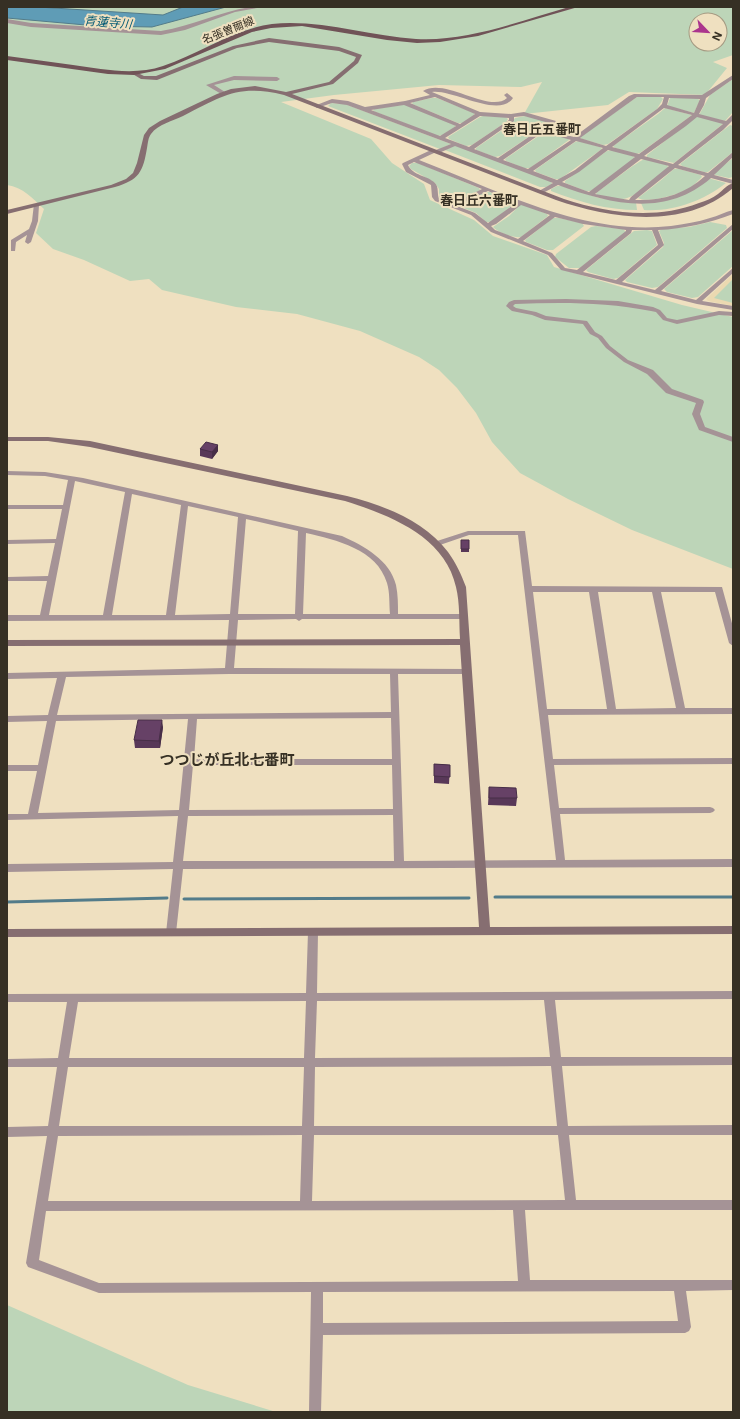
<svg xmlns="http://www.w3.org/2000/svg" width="740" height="1419" font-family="Inter,'Noto Sans JP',sans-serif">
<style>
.built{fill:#ebd9b1}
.green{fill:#bdd5b8;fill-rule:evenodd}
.water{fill:#5f9cb6;stroke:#537c8a}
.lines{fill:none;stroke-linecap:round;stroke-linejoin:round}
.stream{stroke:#537c8a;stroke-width:3}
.street{fill:#a59396;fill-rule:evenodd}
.secondary{fill:#866e71;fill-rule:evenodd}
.primary{fill:#705357;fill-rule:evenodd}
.wall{fill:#583858}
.shaded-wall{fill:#472e47}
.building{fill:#664166;stroke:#472e47}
.labels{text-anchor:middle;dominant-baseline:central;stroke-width:4;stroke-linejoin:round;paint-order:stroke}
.far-street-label{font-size:11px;fill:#363024;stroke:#efe0c0}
.far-water-label{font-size:12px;font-style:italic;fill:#005873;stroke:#efe0c0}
.far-quarter-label{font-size:13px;font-weight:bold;fill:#363024;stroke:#efe0c0}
.quarter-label{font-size:15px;font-weight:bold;fill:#363024;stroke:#efe0c0}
</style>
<rect width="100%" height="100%" fill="#efe0c0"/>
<path class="built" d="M733 274V306L708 301 706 299Z"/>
<path class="green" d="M7 7H733V55L713 62 727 68 705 95 629 92 608 105 524 114 542 82 521 87 439 85 334 95 281 102 371 139 392 163 424 184 430 200 474 220 493 236 547 255 554 267 682 305 733 317V569L632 530 568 499 520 473 492 442 476 413 457 388 439 370 419 357 360 331 297 314 236 307 162 290 149 279 130 281 84 260 53 249 36 233 44 209C33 199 23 187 7 185ZM696 20H720V44H696Z
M733 79V112L725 121 699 115 710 95Z
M637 97H661L663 99 657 109 608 144 603 145 582 139 580 137Z
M673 97 696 98 700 100 694 113 667 106 670 98Z
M432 98H437L474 113V115L463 123H458L412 104 413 102Z
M331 103 345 104 451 144 440 149 328 106Z
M401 105H406L455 125V127L443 135 438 136 373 111 374 109Z
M665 108 692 115 640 153 636 154 615 148 613 146 658 114Z
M483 116 505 117 508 119 506 122 472 145 466 146 449 139 448 137 480 117Z
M525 116 547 121 548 124 500 156 495 157 476 150V148L511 124 515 118Z
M697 116 724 123 674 163 647 157V155Z
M730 125 733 126V152L708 172H704L682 166 680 164Z
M543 133 568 138 569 140 530 168H524L506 161 505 159Z
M579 141 600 147 602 149 560 179H555L536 172 535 170 575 142Z
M456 145 551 181 552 184 546 187H540L445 150Z
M612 150 633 156 635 158 591 191H586L565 183V181L607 151Z
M733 158V177L729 178 715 175 714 173Z
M645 159 667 165 668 167C659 176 635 199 622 199 614 199 606 196 597 195L596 193C605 187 639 160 645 159Z
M412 163H418L479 188 480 190C466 197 453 208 439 197V189L435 183 411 169 409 166Z
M674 169H679L701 175 702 177C698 181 694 185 690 188 680 194 648 204 638 198L660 181Z
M708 178 726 183C703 201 673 212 644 210L641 203C669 201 687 198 708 178Z
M557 186H562L599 198 636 202 637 210C607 210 579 202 551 191V189Z
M485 192H490L514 201 515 203 492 222H486L476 213 461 207 460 205Z
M520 205H525L547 214 548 216 521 237C512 238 499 233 493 227L509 216Z
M553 218H559L582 223 584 226 553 250H547L526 242 525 240Z
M710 222 726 225 727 228 658 287 652 288 627 282 625 280 663 247 664 243 659 231 662 229 689 227Z
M596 226 623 229 626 232 580 268H569L555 257 556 254 591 227Z
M647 230 652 231 657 245 618 278 613 279 588 272 586 270 634 231Z
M733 230V266L698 297 692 298 667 292 664 289Z
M733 279V303L714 298Z
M7 1305 188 1385 276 1412H7Z"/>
<path class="water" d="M7 7H38L163 15 183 7H226L152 27 97 26 7 18Z"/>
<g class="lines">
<path class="stream" d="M495 897H733
M184 899 469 898
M7 902 167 898"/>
<path class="street" d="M250 7H263L235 12 185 30 161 35 31 27 7 23V19L31 23 161 31C192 26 219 12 250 7Z
M733 75V79L706 98 704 105 699 114 726 121 733 114V120L723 130 678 165 708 173 733 152V157L714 175 733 180V184L711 178C665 218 610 204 558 185L543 193H539V191L553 183 455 146 439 153H434L419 160C500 191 582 236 671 226 684 224 698 222 710 218 718 216 725 212 733 210V214C709 223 684 229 658 230L664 245 663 246 622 282 655 290 733 224V229L661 291 696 300 733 268V273L702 301 733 306V310L697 304 561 270 548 255 491 232 471 215 435 201 432 197 431 185 406 172 402 164 403 163 431 150H436L451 144 347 105 332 103 317 108 314 106 332 99 348 101 365 107 405 101 430 95 423 91C445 77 489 114 507 98L504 95 507 93 513 98C499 119 453 89 432 92L480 112 511 114 524 112 556 121V123L547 130 574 137 629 96 634 94 702 95ZM435 97 475 114 460 124 410 103ZM637 97H664L662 104 657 109 606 146 580 138ZM669 98 700 99 694 113 667 105ZM404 105 456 126 440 136 371 110ZM664 108 692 115 639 154 612 147ZM480 116 509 118V120L469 147 445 138ZM524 116 549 123 498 158 474 149 514 121V117ZM697 117 723 124 673 164 644 156 686 126ZM543 132 571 140 528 169 503 160ZM576 141 603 148 575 170 557 180 533 171ZM608 150 635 157 589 192 562 182 579 172ZM641 159 669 166 631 197 629 200 595 194ZM414 162 482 189 452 204 439 199C437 194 439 187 435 183 427 175 413 176 408 165ZM675 168 705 176C685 194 662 201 635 200ZM488 191 516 203 488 223 475 213 457 206ZM521 205 550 215 518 239 495 230 491 226 496 224ZM555 217 583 224 626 230V231L577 270 565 268 552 253 523 241ZM632 230H652L658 245 616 280 583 272 631 233Z
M234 76 277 77 280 79 277 81 234 80 214 85 225 92V94L223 95 206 85Z
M34 204 39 205 38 221 31 242 28 244 25 242 27 235 16 242 15 251H11V240L29 229 32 221Z
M566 299 618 301 653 307 660 310 667 318 677 320 719 311 733 312V316L719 315 677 324 663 320 656 312 651 311C606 302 561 302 515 304L513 306 516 308 536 312 546 316 587 321 595 332 602 336 610 346 628 360 653 370 672 389 703 400 704 402 700 414 705 427 733 437V442L699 430 692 414 696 403 666 393 647 374 624 362 606 348 598 338 590 334 583 324 545 320 532 315 512 311 506 306 509 302 514 300Z
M7 471 45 472 83 478 342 536C364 546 390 560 396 585 398 595 398 604 398 614H466L467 616 466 618 463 619H302L299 621 296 619 238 620 234 668 469 669 470 671 466 674H398L404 861 556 860 518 535H469L437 546 433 544 434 542 468 531H525L532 586 722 587 733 627V646L729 643 715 592H661L685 708H733V714L548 715 553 759 733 758V764L554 765 559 808 710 807 713 808 715 810 713 812 710 813 560 814 565 860 733 859V867L183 869 176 933 175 936H167L166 933 173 869 7 872V864L173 862 178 816 7 820V814H28L37 771H7V765H38L47 721 7 722V716L48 715 57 678 7 679V673L225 668 229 620 7 621V615H40L47 581H7V577L48 576 55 543 7 544V540L56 539 62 509H7V505H63L68 480 45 476 7 475ZM75 481 125 492 103 615H49ZM132 494 181 505 166 615H112ZM188 506 238 517 230 614 175 615ZM246 519 298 531 295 614H238ZM306 533C336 540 377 549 387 583 390 593 389 603 390 614H303ZM533 592H589L607 709H547ZM598 592H652L676 708 616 709ZM229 674H390L391 712 57 715 66 677ZM391 718 392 759H194L197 719ZM188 719 179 810 38 813 56 721ZM193 765H392L393 809 189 810ZM393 815 394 861H183L188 816Z
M313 928 317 929 318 932 317 993 733 991V999L555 1000 561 1057H733V1065L562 1066 568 1126 733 1125V1135H569L576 1200H733V1210H525L530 1280H733V1290L686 1291 691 1327 689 1331 685 1333 323 1335 321 1412H309L311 1292 99 1293 28 1267 26 1263 47 1136 7 1137V1127L48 1126 57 1067H7V1059L58 1058 67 1002H7V994L306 993 308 932 309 929ZM544 1000 550 1057 315 1058 317 1001ZM306 1001 304 1058H69L78 1002ZM551 1066 557 1126H314L315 1067ZM68 1067H304L302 1126H59ZM302 1135 300 1201H48L58 1136ZM314 1135H558L565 1200 312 1201ZM513 1210 518 1281 99 1283 39 1260 46 1211ZM674 1291 678 1321 323 1323V1292Z"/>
<path class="secondary" d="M269 38 339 47 362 55 358 63 333 84 292 94 564 199C607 213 655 220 699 203 706 201 713 198 718 194 723 190 727 185 733 183V188C685 230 611 219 556 200L284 95C238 84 223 96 183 116 173 121 158 124 151 134 148 138 148 143 147 148 143 172 139 180 115 187L7 214V210L111 185 126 179 133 173 137 163 144 135 149 128 160 121 217 94 231 89 255 86 286 92 329 82 354 61 356 57 339 51 269 42 237 48 157 80 141 79 131 73 134 71 144 76H156L233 46Z
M7 437H48L90 441 347 496C383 505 425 521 448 552 456 563 461 574 466 587L490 927 733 926V934L7 937V929L479 927 460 645 7 646V640L460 639C459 622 460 603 456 587 445 536 389 515 345 501L90 447 48 441H7Z"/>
<path class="primary" d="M569 7H578L478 36 440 42 417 43 387 40 302 26 271 28 252 32 165 69 134 75 108 74 7 60V56C29 59 51 62 73 65 102 69 134 76 163 66 199 54 234 29 272 24 320 19 368 36 416 39 467 42 520 21 569 7Z"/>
</g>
<path class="wall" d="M218 445V451L212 459 200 456V449Z
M461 540H469V552H461Z
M163 727 160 748H135L134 740Z
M434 764 450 765 449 784 434 783Z
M489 787 517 798 516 806 488 805Z"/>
<path class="shaded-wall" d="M218 445V451L212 459V452Z
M162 720 163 727 160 748 159 741Z"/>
<path class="building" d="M206 442 218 445 212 452 200 449Z
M461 540H469V549H461Z
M138 720H162L159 741 134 740Z
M434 764 450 765V777L434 776Z
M489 787 516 788 517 798H489Z"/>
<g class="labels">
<g class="far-street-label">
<text transform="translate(228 30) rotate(-22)">名張曽爾線</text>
</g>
<g class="far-water-label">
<text transform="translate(108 22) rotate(5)">青蓮寺川</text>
</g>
<g class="far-quarter-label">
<text x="542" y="129">春日丘五番町</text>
<text x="479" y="200">春日丘六番町</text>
</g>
<g class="quarter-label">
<text x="227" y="759">つつじが丘北七番町</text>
</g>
</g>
<rect width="740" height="1419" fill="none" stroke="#363024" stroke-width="16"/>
<g transform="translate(708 32) rotate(115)"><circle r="19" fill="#efe0c0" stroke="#a59a82"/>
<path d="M0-3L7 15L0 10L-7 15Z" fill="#ab358d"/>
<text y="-6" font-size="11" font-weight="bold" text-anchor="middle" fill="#363024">N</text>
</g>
</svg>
